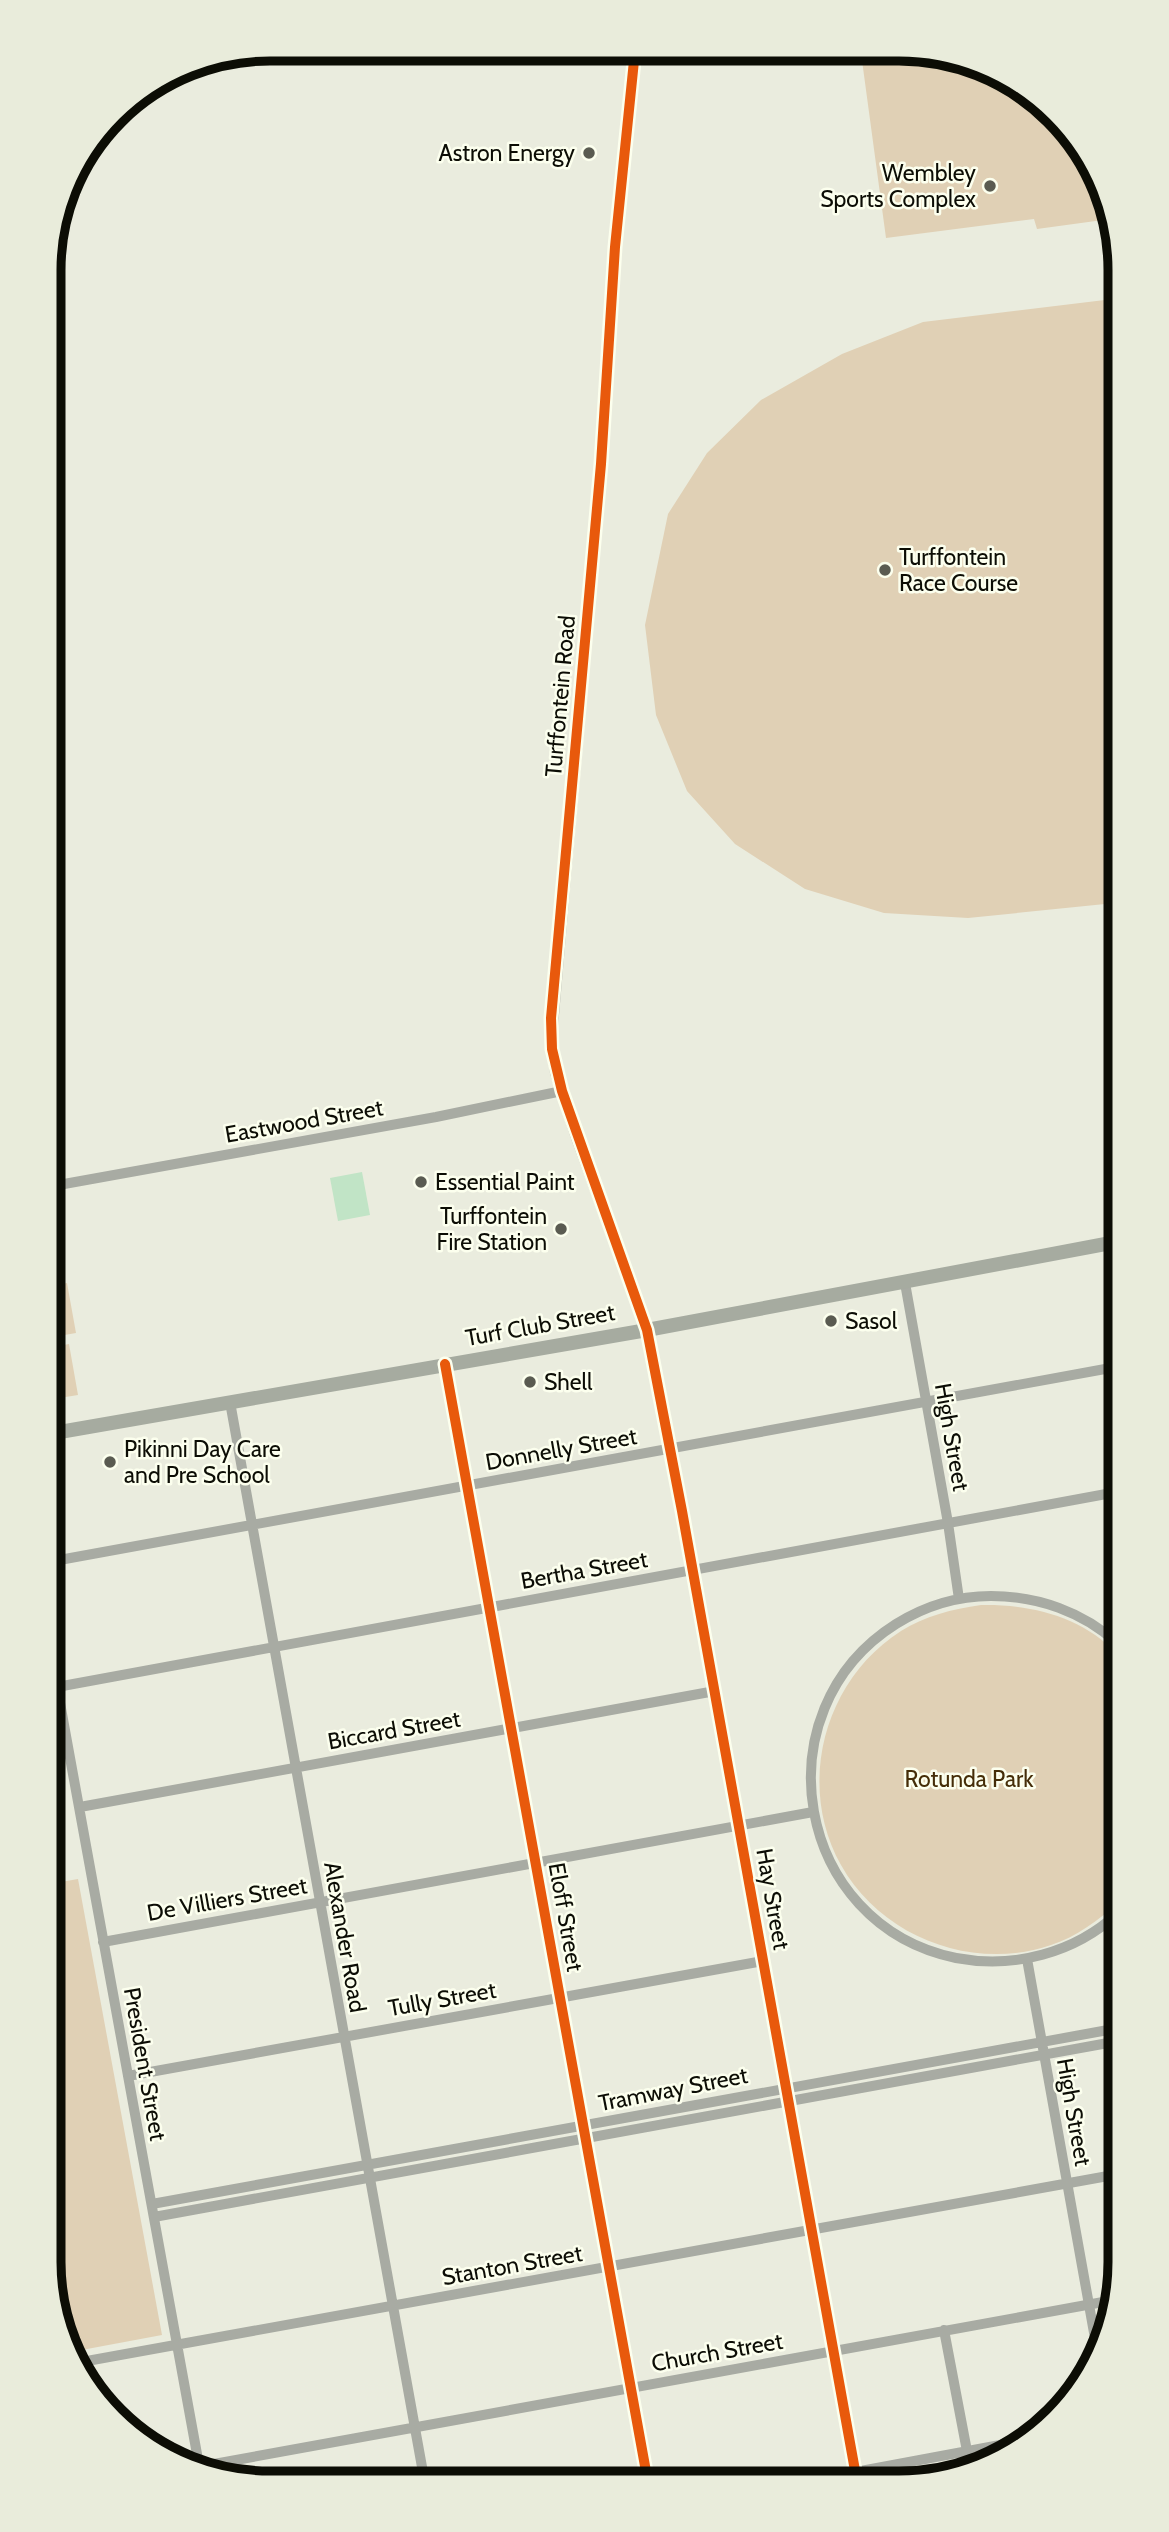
<svg xmlns="http://www.w3.org/2000/svg" width="1169" height="2532" font-family="Cabin,sans-serif">
<style>
.green{fill:#e0d0b5}
.water{fill:#c1e4c6}
.lines{fill:none;stroke-linecap:round;stroke-linejoin:round}
.minor{stroke:#a8aba3;stroke-width:10}
.tertiary{stroke:#a8aba3;stroke-width:12}
.secondary{stroke:#a6aba0;stroke-width:14}
.cycleway-casing{stroke:#fcffee;stroke-width:15}
.cycleway{stroke:#e8590c;stroke-width:10}
.poi-dot{fill:#5a5b51;stroke:#fcffee;stroke-width:2.5}
.labels{text-anchor:middle;dominant-baseline:central;stroke-width:5;stroke-linejoin:round;paint-order:stroke}
.poi-label{font-size:23px;fill:#0c0d05;stroke:#fcffee;text-anchor:start}
.street-label{font-size:23px;fill:#0c0d05;stroke:#fcffee}
.park-label{font-size:23px;fill:#452d08;stroke:#fcffee}
.rim{fill:none;stroke:#0c0d05;stroke-width:9}
</style>
<rect width="100%" height="100%" fill="#eaecde"/>
<path class="green" d="M861 53H941L1045 104 1090 159 1112 213 1113 275 1103 220 1037 229 1034 219 886 238Z
M1113 299 1115 903 968 918 884 913 805 889 735 844 687 791 656 715 645 625 668 514 707 453 761 400 842 354 923 322Z
M67 1283 76 1333 53 1337V1286Z
M69 1344 78 1395 53 1399V1347Z
M981 1605C1030 1604 1082 1616 1117 1654L1118 1904C1097 1920 1077 1937 1051 1945 973 1972 881 1937 841 1865 796 1785 824 1680 901 1631 925 1616 952 1609 981 1605Z
M78 1879 162 2335 71 2352 57 2319 55 1883Z"/>
<path class="water" d="M362 1172 370 1215 338 1221 330 1178Z"/>
<g class="lines">
<path class="minor" d="M53 1186 436 1117 562 1091
M905 1283 948 1523 959 1599
M647 1330 682 1511 856 2476
M445 1364 647 2477
M230 1402 424 2478
M54 1561 1116 1367
M1117 1643C1083 1612 1038 1596 991 1596 958 1596 925 1606 896 1624 758 1711 795 1925 956 1958 1014 1969 1075 1953 1118 1913
M54 1670 199 2465
M57 1687 1117 1492
M80 1807 715 1691
M103 1942 813 1812
M1027 1959 1098 2355
M128 2076 763 1961
M152 2204 1119 2028
M154 2217 1119 2041
M944 2330 967 2451
M76 2363 1119 2174
M203 2466 1114 2300
M834 2476 1027 2440"/>
<path class="tertiary" d="M635 51 615 247 601 464 551 1038 556 1073 576 1135 647 1330"/>
<path class="secondary" d="M54 1433 647 1330 1116 1242"/>
<defs>
<path id="cycleway" d="M635 51 615 247 601 464 551 1018 552 1049 562 1091 647 1330 682 1511 856 2476
M445 1364 647 2477"/>
</defs>
<use href="#cycleway" class="cycleway-casing"/>
<use href="#cycleway" class="cycleway"/>
</g>
<g class="poi-dot">
<circle cx="589" cy="153" r="7"/>
<circle cx="990" cy="186" r="7"/>
<circle cx="885" cy="570" r="7"/>
<circle cx="421" cy="1182" r="7"/>
<circle cx="561" cy="1229" r="7"/>
<circle cx="831" cy="1321" r="7"/>
<circle cx="530" cy="1382" r="7"/>
<circle cx="110" cy="1462" r="7"/>
</g>
<g class="labels">
<g class="poi-label">
<text x="575" y="153" text-anchor="end">Astron Energy</text>
<text x="976" y="173" text-anchor="end">Wembley<tspan x="976" dy="26">Sports Complex</tspan></text>
<text x="899" y="557">Turffontein<tspan x="899" dy="26">Race Course</tspan></text>
<text x="435" y="1182">Essential Paint</text>
<text x="547" y="1216" text-anchor="end">Turffontein<tspan x="547" dy="26">Fire Station</tspan></text>
<text x="845" y="1321">Sasol</text>
<text x="544" y="1382">Shell</text>
<text x="124" y="1449">Pikinni Day Care<tspan x="124" dy="26">and Pre School</tspan></text>
</g>
<g class="street-label">
<text transform="translate(560 696) rotate(-85)">Turffontein Road</text>
<text transform="translate(304 1121) rotate(-10)">Eastwood Street</text>
<text transform="translate(540 1325) rotate(-10)">Turf Club Street</text>
<text transform="translate(952 1437) rotate(80)">High Street</text>
<text transform="translate(561 1449) rotate(-10)">Donnelly Street</text>
<text transform="translate(584 1570) rotate(-10)">Bertha Street</text>
<text transform="translate(394 1730) rotate(-10)">Biccard Street</text>
<text transform="translate(227 1899) rotate(-10)">De Villiers Street</text>
<text transform="translate(773 1899) rotate(80)">Hay Street</text>
<text transform="translate(566 1917) rotate(80)">Eloff Street</text>
<text transform="translate(345 1937) rotate(80)">Alexander Road</text>
<text transform="translate(442 1999) rotate(-10)">Tully Street</text>
<text transform="translate(145 2064) rotate(80)">President Street</text>
<text transform="translate(673 2089) rotate(-11)">Tramway Street</text>
<text transform="translate(1074 2112) rotate(80)">High Street</text>
<text transform="translate(512 2265) rotate(-10)">Stanton Street</text>
<text transform="translate(717 2352) rotate(-10)">Church Street</text>
</g>
<g class="park-label">
<text x="969" y="1779">Rotunda Park</text>
</g>
</g>
<path d="M0 0H1169V2532H0ZM270 61H899A209 209 0 0 1 1108 270V2262A209 209 0 0 1 899 2471H270A209 209 0 0 1 61 2262V270A209 209 0 0 1 270 61Z" fill="#e9ecdb" fill-rule="evenodd"/>
<path class="rim" d="M270 61H899A209 209 0 0 1 1108 270V2262A209 209 0 0 1 899 2471H270A209 209 0 0 1 61 2262V270A209 209 0 0 1 270 61Z"/>
</svg>
